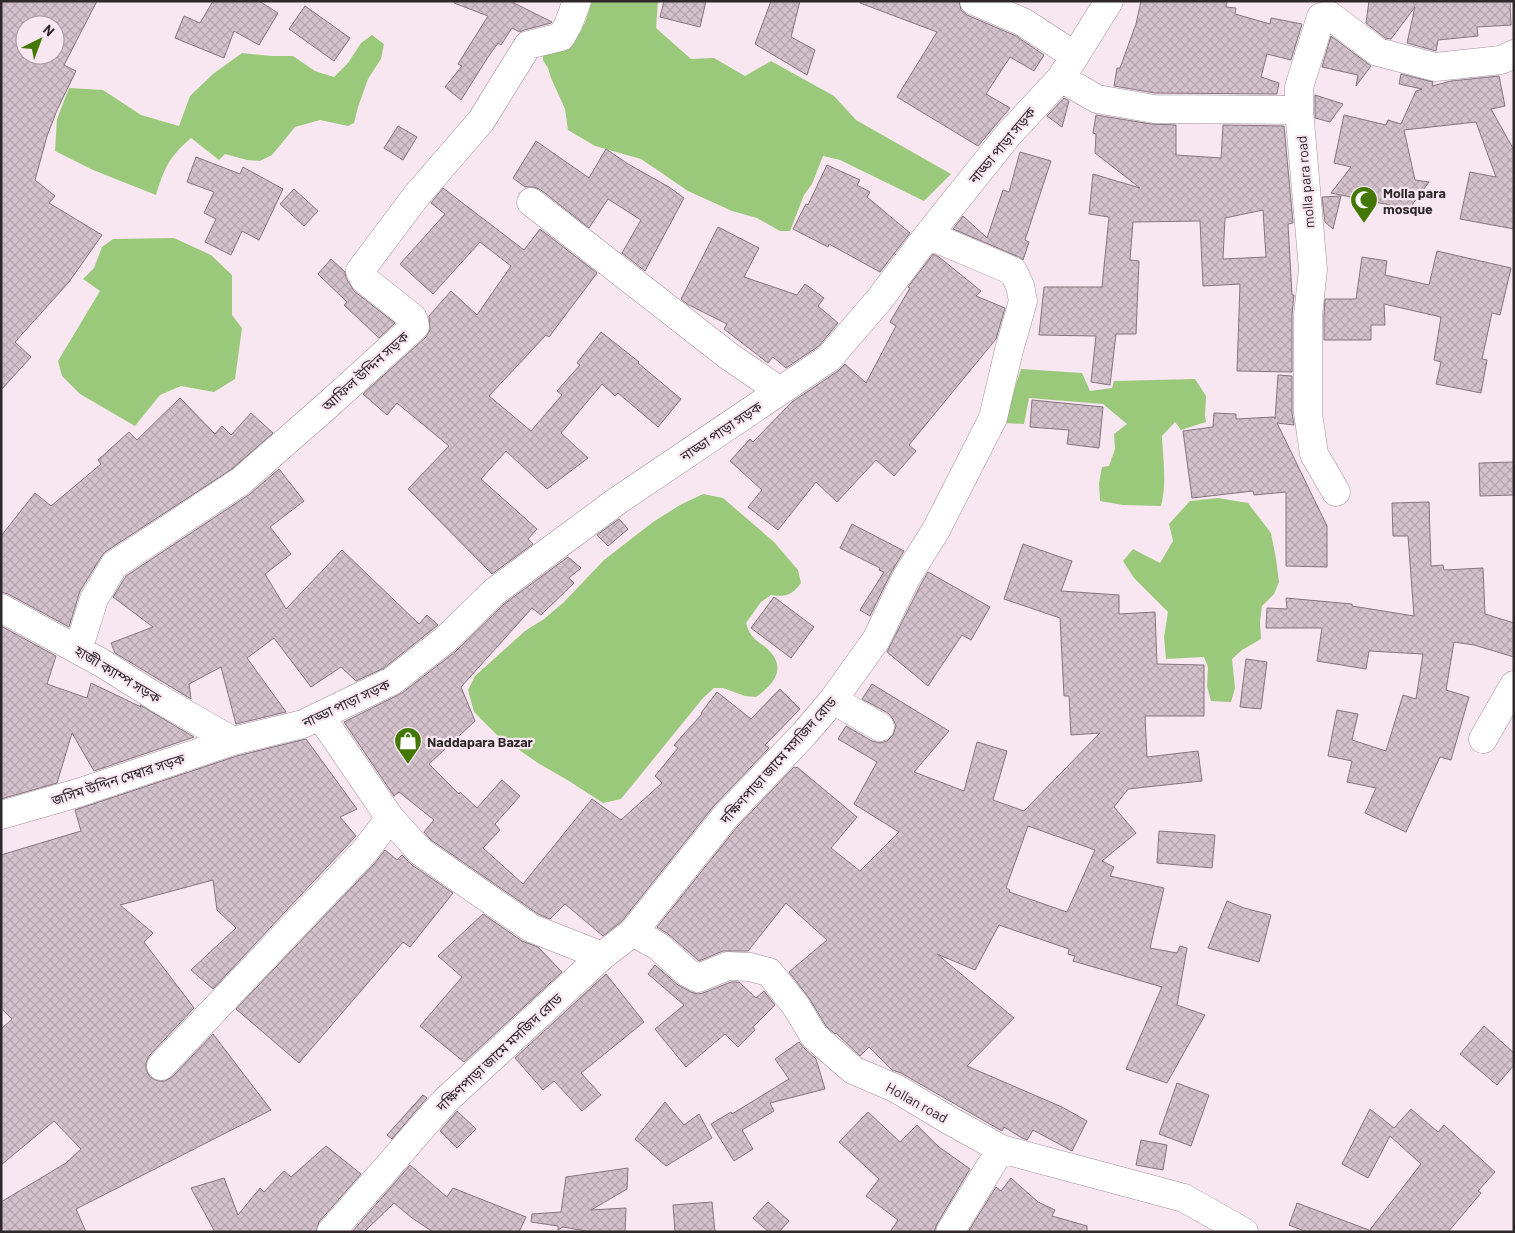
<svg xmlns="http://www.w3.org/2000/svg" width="1515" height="1233" font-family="Barlow,'Noto Sans Bengali',sans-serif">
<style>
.water{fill:#9bc97b}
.building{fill:url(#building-cross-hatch);stroke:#85757d;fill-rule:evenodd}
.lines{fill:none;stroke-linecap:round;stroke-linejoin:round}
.street-casing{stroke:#9f9098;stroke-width:29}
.street{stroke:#fff;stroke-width:28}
.labels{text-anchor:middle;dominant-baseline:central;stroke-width:4.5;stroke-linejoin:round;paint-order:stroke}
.street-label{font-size:14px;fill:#2e282b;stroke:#f8e7f0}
.poi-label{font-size:14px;font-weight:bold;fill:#2e282b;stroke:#f8e7f0;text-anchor:start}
</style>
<defs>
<pattern id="building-cross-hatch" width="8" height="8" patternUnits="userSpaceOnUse" patternTransform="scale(1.25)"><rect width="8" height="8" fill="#d2c1ca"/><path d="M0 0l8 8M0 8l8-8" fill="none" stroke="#b5a6ae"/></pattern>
</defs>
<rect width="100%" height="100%" fill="#f8e7f0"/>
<path class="water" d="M592 1H658L656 28 691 59 714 58 745 76 771 61 834 96 856 120 951 174 924 201 840 160 823 156 812 184 804 195 790 231H780L757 218 732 211 688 191 641 159 595 146 568 130 565 109 551 78 548 68 543 60V46L571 41 585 23Z
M372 35 384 44 381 59 368 79 358 107 354 123 348 126 320 120 295 127 272 155 260 161 247 160 225 154 219 160 191 138C168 158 165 167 156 195L93 170 55 151 57 119 69 88 103 90 141 115 179 126 190 96 213 74 242 53 272 56H293L315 71 334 77 348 63 361 43Z
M174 238 211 255 232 275V315L242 328 235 379 214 392 181 386 160 395 135 426 80 394 62 376 58 361 100 291 83 279 94 268 102 247 113 239Z
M1021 369 1082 373 1090 391 1112 388 1114 381 1195 379 1206 396 1205 416 1206 422 1181 430 1175 422 1162 436C1163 458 1167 484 1161 506L1123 505 1100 501 1099 483 1102 467 1109 466 1115 449 1114 434 1127 424 1103 404 1029 398 1024 424 1003 423Z
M703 494 723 498 774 542 798 570 801 583C792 595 787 597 771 595L761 602 746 623C751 643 763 641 773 655 785 673 770 687 756 697L745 696 723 688H714L703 698 621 799 603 803 569 781 538 763 496 734 474 712 468 690 475 676 525 631 544 619 564 602 604 560 653 522 680 505Z
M1218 498 1248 503 1271 533 1276 559 1279 582 1274 594 1262 606 1260 622 1261 639 1242 650 1232 659 1235 688 1231 702 1211 701 1207 686 1208 667 1204 657 1166 659 1164 637 1168 612 1134 578 1123 561 1133 549 1160 563 1173 541 1169 524 1190 501Z"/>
<path class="building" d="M1 1H97L64 65 76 71 57 110 47 136 35 180 55 196 49 203 102 235 69 282 15 342 31 357 1 390ZM25 25H55V55H25Z
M213 1H259L278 13 259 45 234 31 224 58 175 38 184 16 200 23Z
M455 1H510L552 22 551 23 524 30 520 32 512 28 501 45 498 43 488 57 461 100 445 87 462 66 458 64 488 16 454 3Z
M664 1H706L700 27 660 17Z
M771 1H800L791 37 815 50 807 75 755 44Z
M860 1H959L961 10 967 15 1016 36 1044 55 1034 71 1010 57 986 94 1010 108 978 146 897 97 937 32 860 3Z
M1141 1H1227L1226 7 1236 8 1235 14 1270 24 1271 18 1302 24 1291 60 1267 54 1261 77 1279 83 1277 94 1155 93 1114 86 1117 68H1120L1136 24Z
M1369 1H1510L1511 25 1477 27 1478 36 1438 40 1436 51 1407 43 1415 7 1391 39 1385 38 1366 23Z
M305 6 350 38 334 61 289 29Z
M1331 36 1371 66 1356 86 1358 75 1322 67Z
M1401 74 1433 82 1432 86 1451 81 1499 76 1505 106 1491 109 1514 150V229L1460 219 1470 172 1496 177 1476 122 1404 130 1415 180 1429 182 1409 209 1331 193 1351 167 1334 163 1344 115 1386 125 1388 120 1401 124 1416 91 1422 89 1399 84Z
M1315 95 1343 104 1330 122 1315 118Z
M1064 98 1069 101 1062 127 1047 116Z
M1096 115 1151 124 1176 125V155L1221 158 1223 125 1284 126 1293 223 1288 224 1292 295H1294L1292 315V372L1237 371 1240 284 1203 286 1200 221 1133 222 1130 260 1139 261 1136 334H1116L1110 385 1091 382 1096 336 1039 335 1044 287H1102L1109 217 1089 214 1093 174 1140 188 1095 153 1096 134 1093 133ZM1263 210 1266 257 1223 259 1225 218Z
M398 126 417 137 403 160 384 148Z
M536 141 589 178 606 149 628 164 669 187 684 198 645 271 622 253 641 220 608 199 589 228 541 190 534 187H525L513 178Z
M1020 152 1051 161 1025 240 1029 242 1023 260 1019 257 953 229 963 216 987 238 1003 190 1009 192Z
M196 157 240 174 243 167 283 189 259 240 242 231 231 255 205 242 216 219 204 213 214 192 187 182Z
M827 165 860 180 857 185 870 192 867 197 910 233 880 272 829 244 828 247 793 229 806 204 808 205Z
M443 188 524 250 540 229 597 273 549 337 546 335 489 396 531 431 562 395 557 391 580 365 577 363 601 332 639 362 638 363 681 399 658 427 618 393 615 396 602 384 561 433 588 458 547 489 506 451 481 479 537 529 528 539 533 544 492 574 408 489 449 446 397 403 387 415 363 394 426 337 430 330 429 316 451 291 477 315 511 266 480 242 433 294 400 264 445 214 431 203Z
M294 189 318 211 304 226 280 204Z
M1341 196 1333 229 1325 222 1322 197Z
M718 227 759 248 744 277 797 295 805 284 824 298 818 306 838 323 819 346 786 368 773 357 768 363 724 329 727 324 687 304 681 299Z
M1437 251 1511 268 1500 315 1492 313 1482 359 1487 360 1481 393 1436 384 1441 362 1434 360 1441 317 1384 304 1385 325H1371V340H1324V316L1325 299H1356L1362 257 1387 261 1385 275 1429 285Z
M933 254 939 257 981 291 976 296 1005 308 996 339 909 445 916 451 894 476 876 460 837 502 816 482 778 530 748 507 762 490 730 461 750 439 753 442 792 402 838 371 845 364 866 383 896 326 890 322 910 288 908 287Z
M331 259 345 272 346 278 354 291 395 323 379 338 344 305 347 302 318 274Z
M1278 375 1292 376V413L1294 425 1277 423 1327 526V567L1286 566V492L1254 495 1253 491 1192 498 1183 431 1213 427 1214 413 1236 414V419L1274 417 1275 419Z
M180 398 215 434 222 426 231 435 251 413 273 433 232 469 105 552 101 557 80 591 69 627 8 594 1 592V536L35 493 51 506 101 464 98 460 129 432 137 440Z
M1032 400 1103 407 1099 448 1067 444 1069 430 1030 427Z
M1514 462V495L1480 496 1479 463Z
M279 469 304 501 270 527 291 554 265 574 286 609 342 550 419 624 427 615 438 625 384 668 356 681 341 667 311 687 274 638 247 658 286 712 236 724 221 667 189 684 191 699 115 653 111 643 153 627 113 597 126 576 250 494Z
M1429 502 1431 566 1443 565 1444 570 1483 568 1485 614 1514 623V657L1474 645 1454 642 1446 690 1469 697 1451 760 1440 757 1406 832 1365 813 1376 788 1347 782 1352 761 1328 756 1337 710 1358 714 1352 740 1386 751 1403 695 1416 699 1423 654 1369 651 1366 669 1317 661 1322 628H1266L1267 608 1287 609 1286 598 1352 604V606L1414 616 1408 536H1393L1392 503Z
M619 519 628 529 608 546 597 535Z
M852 524 904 551 892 571 870 616 860 610 884 572 879 570 880 568 840 548Z
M1023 544 1072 561 1061 591 1119 595V614L1155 612 1157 664 1204 665V716H1145L1147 757 1198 751 1202 781 1128 789 1114 807 1136 833 1102 861 1114 867 1110 876 1164 888 1150 948 1177 953 1180 946 1187 948 1177 1005 1205 1015 1167 1083 1126 1069 1162 987 1073 961 1075 956 1068 954 1069 949 999 925 975 970 937 954 1014 1018 967 1066 1062 1107 1087 1121 1072 1151 1033 1130 1027 1140 1022 1138 1004 1127 1002 1131 901 1073 892 1070 869 1047 860 1056 836 1033 835 1034 826 1026 809 998 789 972 827 940 786 903 748 951H723L699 961 668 934 657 927 737 827 794 767 796 768 797 767 857 817 831 848 860 871 899 832 854 804 877 762 838 739 846 726 872 741 880 743 887 741 893 735 896 726 893 719 888 713 862 699 872 684 949 731 914 772 964 791 977 742 1007 751 993 800 1024 811 1100 733 1071 735 1069 696H1064L1060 618 1004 599ZM1028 826 1095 850 1067 912 1009 892 1010 890 1006 888Z
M568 557 581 568 569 578 574 583 541 615 532 608 461 687 475 721 429 764 459 794 460 792 477 808 502 780 520 796 495 824 500 830 483 848 523 884 592 799 621 820 662 783 655 776 678 748 674 745 702 714 701 713 717 692 751 719 780 689 800 709 765 745 769 748 713 807 622 921 603 936 565 904 550 919 538 914 431 840 424 832 434 820 399 792 394 796 344 722 402 693 455 652 504 604Z
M928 572 990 607 971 640 962 635 928 686 887 652 920 586Z
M774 597 814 627 791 658 751 628Z
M1 626 56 656 47 684 87 698 91 683 141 707 140 705 194 737 94 771 72 733 57 783 1 799Z
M1246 659 1267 662 1261 709 1240 707Z
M306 739 357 809 340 817 356 836 213 989 191 970 236 928 217 910 213 880 120 905 153 933 144 942 194 1008 149 1056 146 1063V1070L150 1077 158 1081H165L172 1077 213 1034 271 1110 76 1209 86 1232H1V1202L66 1163 81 1149 54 1121 1 1165V1029L12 1019 1 1008V855L81 831 75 810 237 756Z
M1159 831 1215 835 1212 868 1157 863Z
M385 850 397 860 402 855 412 865 453 893 410 947 403 942 299 1063 236 1009 375 863Z
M1227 901 1244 908 1271 915 1259 962 1208 948Z
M483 914 522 941 538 947 562 972 464 1062 420 1026 462 977 438 956Z
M655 965 678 985 691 992 698 994 703 993 731 982H739L756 998 764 991 775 1005 753 1027 755 1030 738 1047 725 1034 686 1067 655 1029 684 1005 648 974Z
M606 974 644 1022 581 1073 601 1095 582 1111 554 1081 543 1090 515 1058Z
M1484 1026 1514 1053V1065L1497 1085 1460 1054Z
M799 1042 804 1048 816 1059 825 1089 770 1103 774 1111 742 1130 753 1149 734 1161 711 1124 731 1112 732 1114 789 1079 775 1059Z
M1177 1083 1209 1095 1191 1146 1159 1134Z
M423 1095 427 1098 392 1139 387 1135Z
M665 1102 684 1125 699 1114 712 1138 666 1166 635 1139Z
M1370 1109 1394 1128 1411 1109 1438 1132 1444 1125 1495 1172 1478 1191 1481 1193 1448 1232H1307L1289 1225 1297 1203 1369 1230V1231L1421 1164 1390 1136 1368 1178 1342 1164Z
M457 1111 476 1129 457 1148 440 1131Z
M868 1112 900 1142 917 1125 939 1147 970 1169 937 1224 934 1232H890L898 1220 866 1196 879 1179 839 1142Z
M1141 1140 1167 1145 1163 1170 1136 1165Z
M326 1146 361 1174 319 1222 316 1232H215L191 1188 224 1178 238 1215 260 1188 264 1192 284 1171 291 1177Z
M410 1165 447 1197 453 1188 526 1217 519 1232H433L412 1218 394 1203 364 1232H352Z
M628 1168 627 1189 591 1210 626 1208 625 1232H591L563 1227 558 1230V1226L531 1222 532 1214 561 1212 566 1177Z
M1011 1178 1038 1202 1055 1210 1052 1216 1087 1226V1232H968L996 1187 1001 1191Z
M712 1202 715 1232H675L673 1205Z
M768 1202 789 1221 779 1232H769L753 1218Z"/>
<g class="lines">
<defs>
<path id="street" d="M974 1 1023 22 1075 56
M1061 78 1097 99 1154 109 1299 110 1313 269 1308 315V413L1314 454 1336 492
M1299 110V87L1321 17 1329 15 1378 52 1435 67 1501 60 1514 54
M531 202 730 357 780 391
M1 608 102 663 156 697 233 741
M78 650 94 599 114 565 241 481 330 403 415 326 413 318 364 279 360 271 417 195 481 121 528 45 561 37 568 25 577 1
M833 700 880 727
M321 717 390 818 421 852 531 928 602 956
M1483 739 1514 685
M1 815 81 792 233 741 303 724 392 681 445 640 494 592 617 501 829 358 879 300 928 235 1008 135 1061 78 1109 1
M633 932 658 946 688 973 698 978 728 966 750 967 769 972 796 1006 814 1036 853 1070 897 1089 947 1119 1001 1149 1184 1198 1244 1232
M161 1066 364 852 390 818
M331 1232 445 1101 602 956 633 932 725 817 804 734 833 700 876 640 906 578 936 530 993 418 1009 350 1023 301 1020 286 1013 271 928 235
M950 1232 1001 1149"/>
</defs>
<use href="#street" class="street-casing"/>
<use href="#street" class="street"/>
</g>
<defs>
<symbol id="mosque-pin" viewBox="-11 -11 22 30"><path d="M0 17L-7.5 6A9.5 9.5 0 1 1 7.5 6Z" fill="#437804" stroke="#f8e7f0"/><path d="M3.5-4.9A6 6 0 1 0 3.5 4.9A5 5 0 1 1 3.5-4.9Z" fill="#fff"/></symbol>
<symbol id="shop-pin" viewBox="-11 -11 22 30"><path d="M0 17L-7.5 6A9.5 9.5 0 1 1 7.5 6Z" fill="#437804" stroke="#f8e7f0"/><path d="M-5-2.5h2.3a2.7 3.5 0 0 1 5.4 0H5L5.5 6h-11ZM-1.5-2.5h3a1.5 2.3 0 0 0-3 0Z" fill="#fff"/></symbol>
</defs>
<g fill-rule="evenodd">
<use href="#mosque-pin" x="1348" y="184" width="32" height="43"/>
<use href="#shop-pin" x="392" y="725" width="32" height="43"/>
</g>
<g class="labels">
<g class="street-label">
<text transform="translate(1002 145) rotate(-50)">নাড্ডা পাড়া সড়ক</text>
<text transform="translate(1305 182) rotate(-95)">molla para road</text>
<text transform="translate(365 371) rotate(-42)">আফিল উদ্দিন সড়ক</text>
<text transform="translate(721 431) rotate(-34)">নাড্ডা পাড়া সড়ক</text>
<text transform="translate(118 674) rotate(31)">হাজী ক্যাম্প সড়ক</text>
<text transform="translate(346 703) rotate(-25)">নাড্ডা পাড়া সড়ক</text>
<text transform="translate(778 760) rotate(-48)">দক্ষিণপাড়া জামে মসজিদ রোড</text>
<text transform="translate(118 779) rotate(-18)">জসিম উদ্দিন মেম্বার সড়ক</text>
<text transform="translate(499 1052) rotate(-43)">দক্ষিণপাড়া জামে মসজিদ রোড</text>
<text transform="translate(917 1102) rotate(29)">Hollan road</text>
</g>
<g class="poi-label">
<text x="1383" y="192">Molla para<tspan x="1383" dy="16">mosque</tspan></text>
<text x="427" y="741">Naddapara Bazar</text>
</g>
</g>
<rect width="1515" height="1233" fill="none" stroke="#2e282b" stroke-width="5"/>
<g transform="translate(40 40) rotate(42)"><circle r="24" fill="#f8e7f0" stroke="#a79ba1"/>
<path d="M0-4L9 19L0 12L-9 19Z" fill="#437804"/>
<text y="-8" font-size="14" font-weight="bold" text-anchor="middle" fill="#2e282b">N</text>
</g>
</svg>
